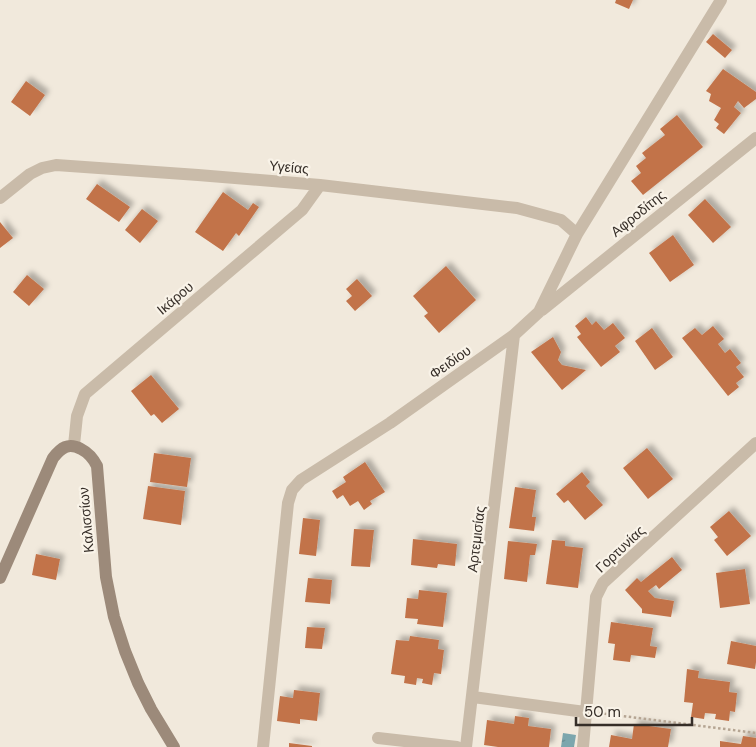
<svg xmlns="http://www.w3.org/2000/svg" width="756" height="747" font-family="'DM Sans',sans-serif">
<style>
.water{fill:url(#water-ripples)}
.building{fill:#c2734a;filter:url(#shadow)}
.lines{fill:none;stroke-linecap:round;stroke-linejoin:round}
.path{stroke:#b5a593;stroke-width:2.5;stroke-dasharray:2.5 2.5;stroke-linecap:butt}
.street{stroke:#c9bba9;stroke-width:12}
.secondary{stroke:#9c8a7a;stroke-width:12}
.labels{text-anchor:middle;dominant-baseline:central;stroke-width:4.5;stroke-linejoin:round;paint-order:stroke}
.street-label{font-size:14px;fill:#362e28;stroke:#f9f3e8}
</style>
<defs>
<pattern id="water-ripples" width="26" height="14" patternUnits="userSpaceOnUse" patternTransform="scale(1.25)"><rect width="26" height="14" fill="#7ca6ad"/><path d="M2 4q2-2 4 0t4 0M15 11q2-2 4 0t4 0" fill="none" stroke="#66888d"/></pattern>
<filter id="shadow"><feDropShadow dx="4.5" dy="-4.5" stdDeviation="2.5" flood-color="#0004"/></filter>
</defs>
<rect width="100%" height="100%" fill="#f1e9dc"/>
<path class="water" d="M563 733 576 735 574 747H561Z"/>
<path class="building" d="M616 0H633L629 9 615 3Z
M713 34 732 50 725 58 706 42Z
M723 69 756 92V99L744 108 738 101 734 107 741 113 724 134 716 128 719 124 714 120 721 108 709 101 711 94 706 91Z
M26 81 45 95 30 116 11 102Z
M677 115 703 147 643 195 631 181 641 173 636 166 646 158 642 153 665 135 660 129Z
M97 184 130 207 119 222 86 199Z
M223 192 248 210 253 203 259 207 239 236 236 233 223 251 195 232Z
M705 199 731 227 713 243 688 215Z
M142 209 158 221 140 243 125 230Z
M0 222 13 238 0 248Z
M673 235 694 265 670 282 649 253Z
M446 266 476 300 439 333 424 316 428 313 413 296Z
M27 275 44 289 29 306 13 292Z
M357 279 372 296 355 311 346 301 352 296 346 289Z
M586 317 592 325 596 321 604 330 613 323 625 338 615 346 620 352 601 367 577 337 581 334 575 326Z
M713 326 724 339 718 344 725 353 730 349 741 363 736 367 744 377 736 383 739 387 728 396 682 338 695 328 702 335Z
M652 328 673 357 655 370 635 341Z
M553 337 561 352 558 360 562 365 586 370 562 390 531 352Z
M151 375 179 409 162 423 154 414 151 416 131 391Z
M647 448 673 479 648 499 623 468Z
M154 453 191 458 187 487 150 482Z
M365 462 385 492 370 501 372 504 364 510 358 501 350 506 343 495 337 499 332 491 346 482 343 477Z
M582 472 590 482 586 486 603 505 585 520 568 500 564 503 556 494Z
M148 486 185 491 181 525 143 519Z
M515 487 536 490 532 517H536L534 531 509 528Z
M729 511 751 536 727 556 714 540 718 537 710 527Z
M303 518 320 520 316 556 299 554Z
M354 529 374 530 370 567 351 566Z
M413 539 457 544 455 566 438 564 437 568 411 565Z
M552 540 565 541V546L583 548 578 588 546 584Z
M508 541 537 544 535 555H530L527 582 504 579Z
M36 554 60 559 56 580 32 575Z
M672 557 682 570 659 589 656 585 648 591 655 598 674 601 671 617 642 613V609L625 590 637 578 641 582Z
M745 569 750 604 720 608 716 573Z
M308 578 332 580 330 604 305 602Z
M419 590 447 593 443 627 417 624 418 619 405 618 407 598 418 599Z
M611 622 653 628 650 646 657 647 655 658 631 655 630 662 613 660 615 644 608 643Z
M307 627 325 628 322 649 305 648Z
M410 636 439 640 438 649 444 650 441 674 434 673 432 685 422 683 423 679 417 678 416 685 404 683 405 676 391 674 396 640 409 641Z
M731 641 756 646V662L755 669 727 664Z
M687 669 699 671 698 678 730 682 729 692 737 693 735 712 730 711 729 721 715 719 716 714 705 713 704 719 691 717 693 703 684 702Z
M294 690 320 693 317 721 300 719V724L277 721 280 696 293 698Z
M515 716 529 718 528 726 551 729 549 747H498L484 745 487 720 514 724Z
M634 724 671 729 668 747H609L611 735 632 739Z
M743 736 756 738V747H720V741L741 744Z
M289 743 312 746V747H289Z"/>
<g class="lines">
<path class="path" d="M599 713 756 733"/>
<path class="street" d="M0 198 30 174 42 168 56 165 198 175 320 185 517 208 561 220 577 234
M542 310 756 138
M74 445 77 416 85 394 302 210 320 185
M473 697 585 712
M378 738 457 747
M263 747 288 503 292 490 301 480 390 423 514 335 539 312 577 234 721 0
M466 747 514 335
M583 747 596 597 603 583 756 443"/>
<path class="secondary" d="M0 578 53 458C61 448 68 442 81 449 89 453 93 458 97 466L106 577 114 617 125 651 138 683 151 709 174 747"/>
</g>
<g class="labels">
<g class="street-label">
<text transform="translate(289 167) rotate(5)">Υγείας</text>
<text transform="translate(638 213) rotate(-39)">Αφροδίτης</text>
<text transform="translate(175 298) rotate(-40)">Ικάρου</text>
<text transform="translate(450 362) rotate(-35)">Φειδίου</text>
<text transform="translate(86 520) rotate(-95)">Καλισσίων</text>
<text transform="translate(476 539) rotate(-83)">Αρτεμισίας</text>
<text transform="translate(620 549) rotate(-43)">Γορτυνίας</text>
</g>
</g>
<path d="M576 717v8h116v-8" fill="none" stroke="#362e28" stroke-width="2.5"/>
<text x="584" y="717" font-size="15" fill="#362e28" stroke="#f9f3e8" stroke-width="4" paint-order="stroke">50 m</text>
</svg>
